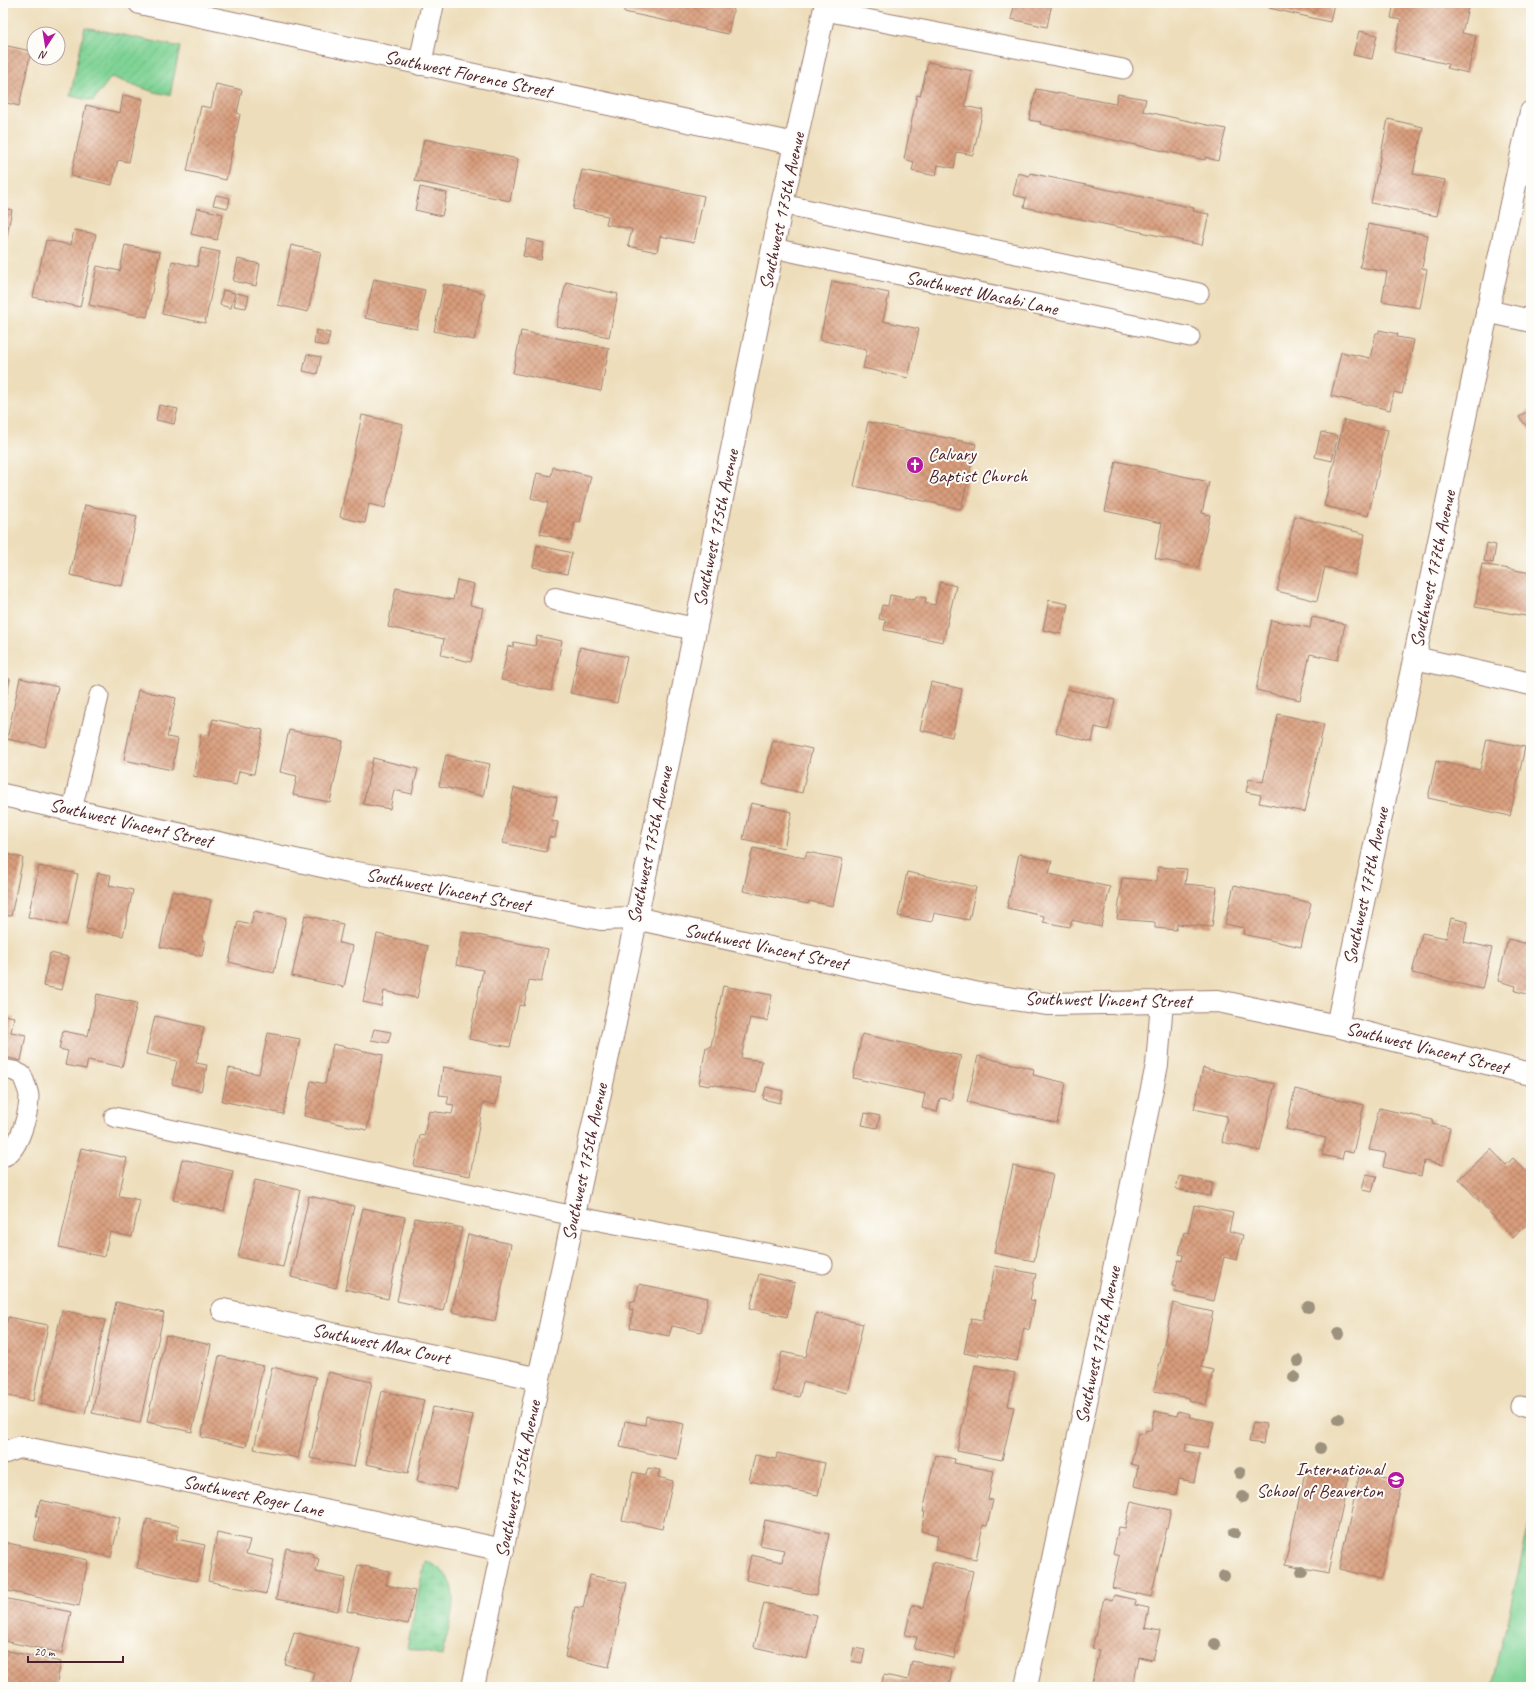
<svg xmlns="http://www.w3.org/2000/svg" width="1534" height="1690" font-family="Caveat,sans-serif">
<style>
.wetland{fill:url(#wetland-marsh);stroke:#647960}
.garden{fill:url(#garden-furrows);stroke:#647960}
.pitch{fill:#7fd395;stroke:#647960}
.building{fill:url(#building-cross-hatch)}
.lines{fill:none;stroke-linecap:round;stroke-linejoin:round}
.service-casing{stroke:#9c7e72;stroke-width:21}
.minor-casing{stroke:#9c7e72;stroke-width:24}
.service{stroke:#fff;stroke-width:19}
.minor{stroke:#fff;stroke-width:22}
.tree{fill:#9c927d}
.labels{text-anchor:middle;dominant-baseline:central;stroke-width:4;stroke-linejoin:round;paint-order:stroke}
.street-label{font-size:19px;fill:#4a1f2b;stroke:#fdfcf7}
.poi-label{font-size:19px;fill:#4a1f2b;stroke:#fdfcf7;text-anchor:start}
</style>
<defs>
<pattern id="wetland-marsh" width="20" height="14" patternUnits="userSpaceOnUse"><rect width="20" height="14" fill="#7fd395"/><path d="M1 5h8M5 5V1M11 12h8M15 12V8" fill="none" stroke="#6fb581"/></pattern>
<pattern id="garden-furrows" width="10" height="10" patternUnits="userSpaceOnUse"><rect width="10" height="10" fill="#7fd395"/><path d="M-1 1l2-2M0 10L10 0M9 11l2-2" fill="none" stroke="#6fb581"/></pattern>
<pattern id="building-cross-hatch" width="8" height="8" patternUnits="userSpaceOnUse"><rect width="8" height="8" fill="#d89d7c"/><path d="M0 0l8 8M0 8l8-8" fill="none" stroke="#b17f66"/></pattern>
</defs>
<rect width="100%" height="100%" fill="#fdfcf7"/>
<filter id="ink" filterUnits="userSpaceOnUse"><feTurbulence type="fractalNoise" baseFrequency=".025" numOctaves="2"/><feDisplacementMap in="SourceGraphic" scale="8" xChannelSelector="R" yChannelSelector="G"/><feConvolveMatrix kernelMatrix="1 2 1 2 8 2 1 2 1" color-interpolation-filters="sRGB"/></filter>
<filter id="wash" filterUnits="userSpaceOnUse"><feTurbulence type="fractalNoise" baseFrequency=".012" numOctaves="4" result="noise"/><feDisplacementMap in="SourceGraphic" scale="16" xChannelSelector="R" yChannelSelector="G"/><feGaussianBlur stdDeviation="0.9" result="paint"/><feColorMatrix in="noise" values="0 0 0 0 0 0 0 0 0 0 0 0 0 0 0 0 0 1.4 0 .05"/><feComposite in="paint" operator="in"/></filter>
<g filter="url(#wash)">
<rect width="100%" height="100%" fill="#edddba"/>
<path class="wetland" d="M425 1561C470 1577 449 1621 442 1656L407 1648Z"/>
<path class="garden" d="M85 27 180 47 170 95 154 92 111 77 93 101 70 96Z"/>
<path class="pitch" d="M1531 1516V1687H1492Z"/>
<g id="blocks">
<path class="building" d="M625 3H735L728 34 624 12Z
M1015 3H1052L1047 27 1011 19Z
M1270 3H1334L1330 22 1269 8Z
M1394 3H1469L1462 33 1476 36 1468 73 1447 68 1448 64 1394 52 1401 20 1391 18Z
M1359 31 1377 35 1372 59 1353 55Z
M3 45 31 51 19 106 3 102Z
M928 62 972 71 965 106 983 110 973 155 957 152 954 168 938 165 936 176 912 171 914 162 904 159 917 95 920 96Z
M216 84 242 90 237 113 240 114 226 180 187 171 201 106 211 108Z
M1036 89 1115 104 1118 94 1146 99 1143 111 1226 129 1218 161 1205 157V160L1040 124 1041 122 1029 120Z
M123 95 143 99 129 162 118 160 112 185 71 176 86 105 120 113Z
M1388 119 1423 127 1413 174 1445 180 1437 216 1371 203Z
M424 139 518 159 510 201 415 181Z
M582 170 704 196 694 243 660 236 657 252 628 246 632 229 606 224 608 216 573 209Z
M1018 173 1029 176 1030 173 1194 208 1193 211 1209 214 1202 245 1024 207 1026 198 1013 195Z
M420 187 447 193 442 216 415 210Z
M216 195 230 198 228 208 213 205Z
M3 208 12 210 4 249H3Z
M197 208 223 214 217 240 191 234Z
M1368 224 1428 235 1422 268 1427 270 1420 308 1382 301 1387 272 1360 267Z
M74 230 96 234 80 307 33 297 46 240 71 245Z
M527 239 544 243 541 260 523 256Z
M125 245 160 252 147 317 89 305 97 266 120 271Z
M291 245 321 252 308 312 278 305Z
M201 248 220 252 205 323 162 314 172 261 197 267Z
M238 259 260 264 256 286 233 281Z
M374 279 425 290 417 329 365 318Z
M832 281 889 293 883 321 919 329 908 378 863 368 867 350 820 340Z
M566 282 618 294 609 337 556 326Z
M444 284 485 293 474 340 434 331Z
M223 290 235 293 231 308 220 305Z
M237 293 249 296 246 308 234 306Z
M316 330 330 333 327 346 314 344Z
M1379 330 1398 334 1397 337 1414 340 1402 394 1394 392 1390 410 1331 396 1341 352 1370 358 1376 333H1379Z
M521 331 609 348 601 391 513 373Z
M307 354 321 357 317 374 303 371Z
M159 405 178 409 174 424 156 420Z
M1531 408V432L1519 417Z
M362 415 403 424 385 508 369 504 365 523 340 517Z
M1344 420 1388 430 1368 516 1324 506Z
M868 422 976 444 961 509 854 486Z
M1321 432 1338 436 1332 461 1315 457Z
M1116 461 1209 482 1202 513 1210 515 1198 568 1155 558 1162 523 1105 511Z
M553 467 591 476 580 522 575 521 571 541 540 534 548 503 531 498 537 473 551 476Z
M85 505 137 516 122 586 70 575Z
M1295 516 1365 534 1355 575 1325 567 1317 601 1277 591Z
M1487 543 1496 545 1493 563 1484 561Z
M537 545 572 553 567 574 533 567Z
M1482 564 1531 573V617L1475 607Z
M457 580 474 584 470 605 483 608 471 662 441 655 444 639 388 627 396 588 453 600Z
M940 582 956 586 943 642 884 630 886 620 879 619 882 605 888 606 890 595 915 600 916 596 926 598 925 603 935 605Z
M1049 600 1068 604 1061 634 1043 630Z
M1312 617 1345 624 1338 660 1310 654 1300 700 1256 690 1271 620 1310 628Z
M537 636 562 641 551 691 501 680 508 646 513 647 514 642 535 646Z
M580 647 627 657 617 703 570 693Z
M3 678 10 679 4 708H3Z
M20 678 58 687 45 747 7 739Z
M931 682 962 689 952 737 920 730Z
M1067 689 1115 700 1108 730 1095 727 1092 742 1056 733Z
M138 690 176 698 167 737 178 739 172 770 124 760Z
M1278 714 1324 724 1305 812 1259 803 1261 795 1246 792 1249 779 1263 782Z
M213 719 263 730 254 774 239 771 236 785 193 776 201 734 209 736Z
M289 730 343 741 330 802 293 795 297 776 280 772Z
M1487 739 1525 747 1510 816 1428 798 1436 761 1480 770Z
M773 740 812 749 802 793 763 784Z
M446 755 490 764 483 796 439 786Z
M373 758 418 769 412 794 394 790 390 809 363 804Z
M514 788 557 797 552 821 558 822 555 838 549 837 546 852 503 843Z
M751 803 792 812 784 848 743 839Z
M753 848 805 858 807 852 843 859 833 906 809 901 808 904 743 891Z
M3 853 23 858 11 916 3 915Z
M1019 854 1052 861 1049 874 1110 887 1101 927 1072 920 1070 927 1043 922 1044 916 1007 908Z
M39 866 78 874 67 925 28 917Z
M1158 867 1187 869 1185 884 1217 887 1212 927 1177 924 1176 930 1155 928V922L1117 919 1122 878 1157 881Z
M907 872 976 887 969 920 934 913 932 922 898 916Z
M98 873 111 875 109 885 133 890 123 936 86 929Z
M1234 885 1311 903 1301 947 1243 934 1244 928 1225 924Z
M172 891 211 900 202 940 205 941 202 956 160 947Z
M254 911 286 918 274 973 229 962 238 921 251 924Z
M305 915 343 924 339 943 353 946 344 987 292 976Z
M1451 918 1468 922 1464 942 1492 948 1482 989 1412 973 1422 933 1446 938Z
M462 932 548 949 541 982 529 980 524 1006 519 1005 510 1047 469 1039 483 970 456 965Z
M377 934 428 946 417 998 384 991 381 1006 363 1002Z
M1530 934H1531V995L1515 991 1516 986 1498 981 1508 939 1528 944Z
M50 953 69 957 62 990 43 986Z
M723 986 772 995 767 1021 750 1018 741 1058 762 1061 756 1093 710 1084 709 1086 699 1084 706 1047 708 1048 711 1046Z
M97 994 137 1003 122 1067 88 1060 86 1069 65 1065 68 1051 59 1049 63 1031 88 1036Z
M3 1015 14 1017 11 1032 26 1035 21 1061 9 1058 3 1063Z
M155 1016 204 1027 196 1063 207 1065 201 1091 172 1084 177 1061 146 1054Z
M374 1029 391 1032 388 1043 371 1040Z
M268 1033 300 1039 283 1114 222 1101 229 1068 259 1074Z
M862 1034 961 1056 951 1100 940 1098 937 1112 922 1108 925 1094 853 1078Z
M333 1044 383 1055 367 1130 304 1116 311 1081 325 1084Z
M978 1056 1034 1069 1033 1075 1066 1083 1057 1123 967 1102Z
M443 1067 501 1077 496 1105 483 1103 470 1176 414 1166 420 1135 424 1136 429 1111 452 1114 454 1105 447 1104 449 1096 439 1095Z
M1203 1068 1275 1084 1260 1151 1222 1142 1227 1116 1194 1109Z
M766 1087 783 1091 780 1103 763 1099Z
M1295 1089 1364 1105 1353 1153 1344 1151 1342 1159 1322 1155 1326 1138 1286 1129Z
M1379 1108 1433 1120 1432 1124 1450 1128 1442 1165 1424 1161 1421 1176 1383 1167 1386 1153 1369 1150Z
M865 1113 880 1116 877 1128 862 1125Z
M81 1148 127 1158 119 1196 140 1200 132 1237 110 1232 104 1257 59 1247Z
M1491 1149 1506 1165 1513 1158 1531 1177V1191L1526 1196 1531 1201V1221L1513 1238 1459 1179Z
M182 1159 233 1171 224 1211 173 1200Z
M1013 1166 1053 1175 1034 1261 994 1253Z
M1366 1174 1377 1176 1372 1192 1362 1190Z
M1179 1176 1213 1183 1210 1196 1176 1189Z
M255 1180 300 1190 283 1267 238 1257Z
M309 1196 354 1206 336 1288 291 1277Z
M1194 1205 1233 1213 1229 1231 1243 1235 1237 1260 1224 1257 1214 1301 1175 1292 1176 1287 1172 1286 1178 1260 1182 1261 1183 1255 1179 1254 1184 1232 1188 1233Z
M363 1208 405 1217 388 1299 345 1289Z
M415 1218 462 1228 443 1311 397 1301Z
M468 1234 511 1244 495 1321 452 1312Z
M995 1266 1036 1274 1030 1300 1035 1301 1029 1330 1024 1328 1017 1361 979 1353 978 1356 964 1353 971 1318 983 1320Z
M759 1274 795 1283 787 1317 750 1308Z
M639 1284 708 1298 701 1332 672 1326 669 1336 630 1328 633 1310 629 1309 631 1301 635 1302Z
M116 1302 164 1313 140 1423 92 1413Z
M1173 1303 1213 1312 1201 1367 1213 1370 1206 1405 1188 1400 1189 1398 1154 1391Z
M62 1310 105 1320 85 1414 41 1404Z
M816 1313 863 1324 847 1393 803 1382 799 1397 772 1391 782 1352 806 1357Z
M8 1317 48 1325 33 1401 3 1395V1341Z
M166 1335 211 1345 192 1432 147 1422Z
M219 1356 263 1366 246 1447 201 1437Z
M975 1365 1015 1373 1008 1406 1014 1407 1002 1460 957 1451Z
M272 1367 316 1377 298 1458 254 1449Z
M328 1372 372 1382 354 1467 310 1458Z
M382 1391 424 1400 408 1473 366 1464Z
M433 1407 473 1415 457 1489 417 1481Z
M1155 1411 1177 1416 1178 1411 1190 1414 1189 1417 1214 1422 1208 1448 1186 1444 1185 1451 1200 1454 1194 1482 1179 1479 1176 1495 1134 1486 1138 1466 1131 1464 1138 1433 1145 1434 1146 1430 1151 1431Z
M646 1416 684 1424 677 1459 620 1447 625 1421 645 1425Z
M1253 1422 1266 1424 1263 1444 1249 1442Z
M777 1453 825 1463 818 1495 749 1481 755 1455 776 1459Z
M935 1455 955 1459 954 1463 994 1471 988 1499 993 1500 987 1526 983 1525 976 1559 935 1550 938 1535 921 1531 925 1512H923Z
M648 1468 660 1470 658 1477 673 1481 662 1529 622 1520 633 1472 646 1475Z
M1306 1468 1349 1477 1328 1573 1285 1564Z
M1360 1472 1402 1481 1381 1579 1339 1569Z
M40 1500 120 1518 111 1557 34 1540 39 1517 36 1516Z
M1131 1501 1171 1510 1151 1597 1112 1588 1119 1556 1113 1554 1119 1527 1125 1528Z
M147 1519 179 1526 176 1539 205 1545 197 1581 137 1568Z
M765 1520 829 1534 816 1595 746 1580 751 1555 782 1562 784 1550 760 1545Z
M217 1533 250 1540 246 1554 274 1560 266 1594 208 1581Z
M3 1542 88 1560 79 1606 3 1590Z
M286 1548 314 1554 313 1557 319 1559 316 1572 345 1578 338 1611 276 1599Z
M933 1562 973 1571 954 1658 914 1649 917 1637 905 1635 912 1605 923 1608Z
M358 1565 389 1571 386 1585 415 1591 408 1624 347 1611Z
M590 1575 627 1583 609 1667 565 1657 575 1607 583 1608Z
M1114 1595 1136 1600 1135 1605 1149 1608 1145 1628 1160 1631 1153 1660 1139 1657 1133 1687H1097L1091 1686 1099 1650 1092 1649 1104 1598 1112 1600Z
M3 1598 71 1612 62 1653 3 1641Z
M764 1603 817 1615 807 1659 754 1647Z
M294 1632 360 1650 349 1687H310L314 1672 285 1664Z
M854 1648 865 1650 862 1663 851 1661Z
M3 1650 61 1662 56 1687H3Z
M912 1661 952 1670 949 1687H881L884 1675 908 1680Z"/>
</g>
</g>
<g filter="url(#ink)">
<use href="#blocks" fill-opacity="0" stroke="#9c7e72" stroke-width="1"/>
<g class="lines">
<defs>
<path id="service" d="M825 11 1123 69
M782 204 1199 293
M773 248 1190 337
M72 810 99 696
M3 1069 14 1071 22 1075C24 1081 28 1089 29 1096 29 1112 19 1152 3 1157
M114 1117 574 1216 823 1264
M1520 1406 1531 1409"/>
<path id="minor" d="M140 3 795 144
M420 64 433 3
M1487 311 1531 321
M555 599 695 629
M1415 658 1531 684
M3 795 349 872 409 881 601 919 635 918 979 994 1048 1004 1218 1001 1337 1026 1531 1074
M1337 1026 1480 346 1531 112
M223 1310 539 1379
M3 1453 20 1447 164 1476 503 1550
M473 1687 615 1023 782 204 826 3
M1026 1687 1157 1065 1162 1001"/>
</defs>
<use href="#service" class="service-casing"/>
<use href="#minor" class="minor-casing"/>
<use href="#service" class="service"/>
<use href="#minor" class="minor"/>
</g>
<g class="tree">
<circle cx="1308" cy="1307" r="6"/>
<circle cx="1338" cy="1334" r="6"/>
<circle cx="1298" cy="1361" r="6"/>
<circle cx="1294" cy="1377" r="6"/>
<circle cx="1339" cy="1419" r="6"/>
<circle cx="1320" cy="1448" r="6"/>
<circle cx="1240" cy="1473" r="6"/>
<circle cx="1243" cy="1497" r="6"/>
<circle cx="1234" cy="1533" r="6"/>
<circle cx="1302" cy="1572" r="6"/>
<circle cx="1224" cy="1576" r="6"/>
<circle cx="1215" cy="1644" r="6"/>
</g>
</g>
<defs>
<symbol id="church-disc" viewBox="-11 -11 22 22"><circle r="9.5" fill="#b5179e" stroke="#fdfcf7"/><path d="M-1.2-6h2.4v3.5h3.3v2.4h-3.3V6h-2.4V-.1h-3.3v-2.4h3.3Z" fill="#fff"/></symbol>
<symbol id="school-disc" viewBox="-11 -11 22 22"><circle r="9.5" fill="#b5179e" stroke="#fdfcf7"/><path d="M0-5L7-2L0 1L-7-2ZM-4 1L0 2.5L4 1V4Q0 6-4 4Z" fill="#fff"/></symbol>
</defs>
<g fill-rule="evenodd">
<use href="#church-disc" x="905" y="455" width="20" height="20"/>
<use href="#school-disc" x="1386" y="1470" width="20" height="20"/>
</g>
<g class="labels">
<g class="street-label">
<text transform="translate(468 74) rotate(12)">Southwest Florence Street</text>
<text transform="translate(782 211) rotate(-78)">Southwest 175th Avenue</text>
<text transform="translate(982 293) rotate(12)">Southwest Wasabi Lane</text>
<text transform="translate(716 528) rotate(-78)">Southwest 175th Avenue</text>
<text transform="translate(1433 569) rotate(-78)">Southwest 177th Avenue</text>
<text transform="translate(131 823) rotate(13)">Southwest Vincent Street</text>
<text transform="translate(650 845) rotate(-78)">Southwest 175th Avenue</text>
<text transform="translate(1366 886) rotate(-78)">Southwest 177th Avenue</text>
<text transform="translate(448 890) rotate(11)">Southwest Vincent Street</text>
<text transform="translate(766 947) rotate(12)">Southwest Vincent Street</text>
<text transform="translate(1108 1000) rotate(1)">Southwest Vincent Street</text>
<text transform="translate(1427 1048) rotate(14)">Southwest Vincent Street</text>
<text transform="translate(585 1162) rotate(-78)">Southwest 175th Avenue</text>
<text transform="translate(381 1344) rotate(12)">Southwest Max Court</text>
<text transform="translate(1098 1345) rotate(-78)">Southwest 177th Avenue</text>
<text transform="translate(518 1479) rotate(-78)">Southwest 175th Avenue</text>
<text transform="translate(253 1496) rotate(12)">Southwest Roger Lane</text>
</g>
<g class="poi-label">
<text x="928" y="454">Calvary<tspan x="928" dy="22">Baptist Church</tspan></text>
<text x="1383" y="1469" text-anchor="end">International<tspan x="1383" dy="22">School of Beaverton</tspan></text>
</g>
</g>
<rect width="1534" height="1690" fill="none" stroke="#fdfcf7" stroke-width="16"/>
<g transform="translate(46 46) rotate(192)"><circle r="19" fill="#fdfcf7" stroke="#b5a4a5"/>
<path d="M0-3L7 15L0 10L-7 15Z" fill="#b5179e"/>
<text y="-6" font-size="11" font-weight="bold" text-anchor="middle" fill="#4a1f2b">N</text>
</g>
<path d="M28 1656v6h95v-6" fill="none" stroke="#4a1f2b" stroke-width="2"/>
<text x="34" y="1656" font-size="12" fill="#4a1f2b" stroke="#fdfcf7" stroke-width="3" paint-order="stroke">20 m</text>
</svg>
